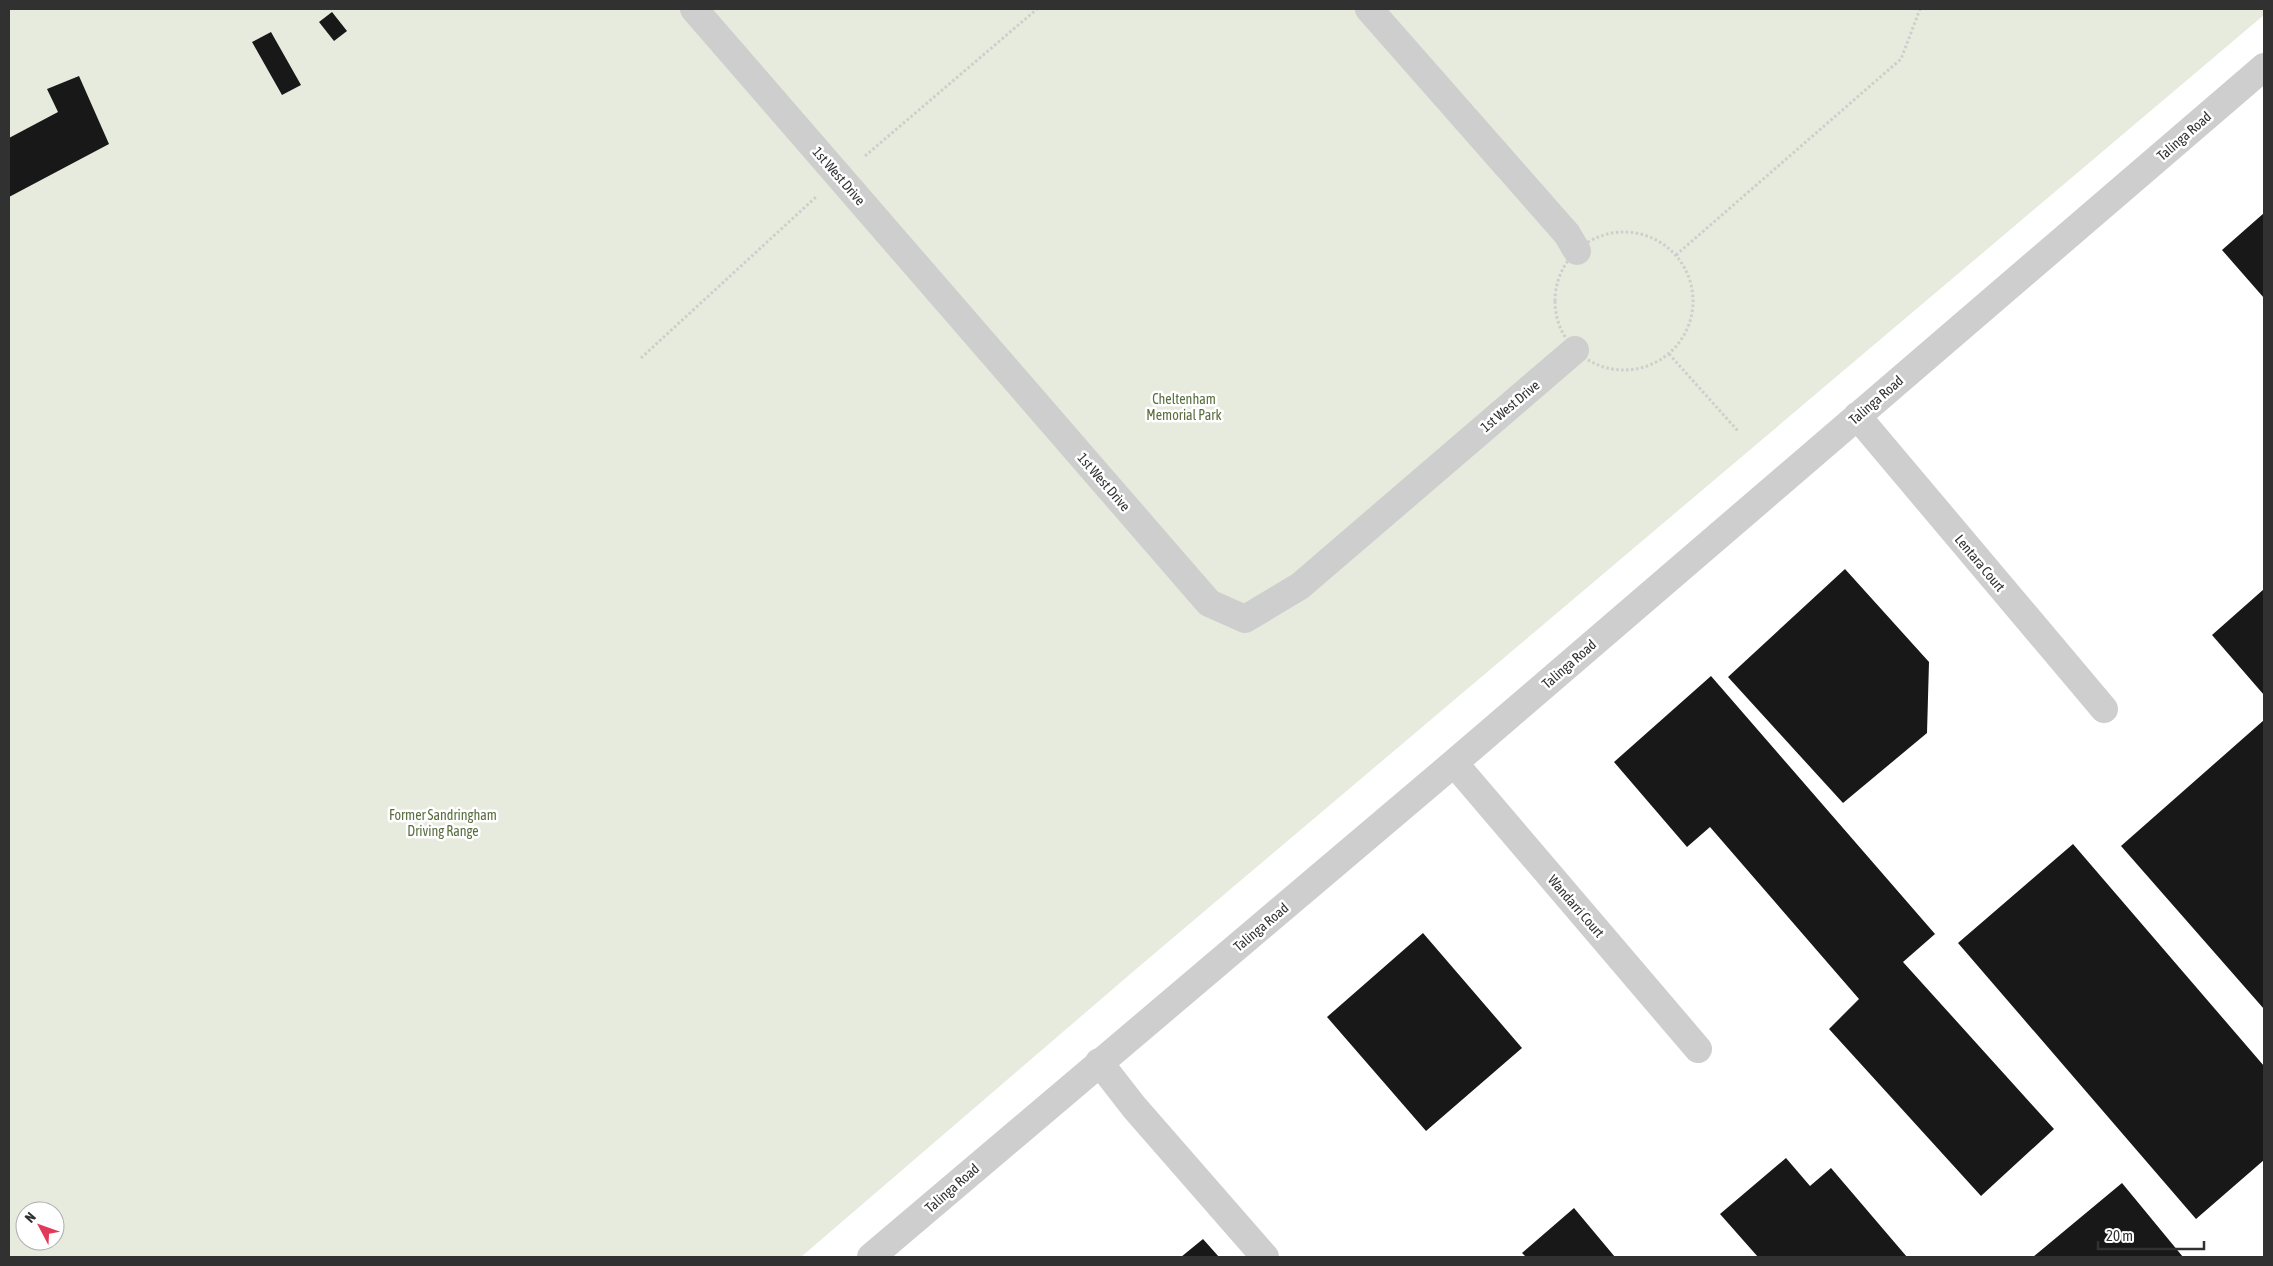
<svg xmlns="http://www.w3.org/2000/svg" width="2273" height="1266" font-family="'Asap Condensed',sans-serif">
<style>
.green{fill:#e6ebdd;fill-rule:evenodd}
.building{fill:#181818}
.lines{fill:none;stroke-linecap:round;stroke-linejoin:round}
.path{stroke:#cecece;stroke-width:3;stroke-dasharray:2.5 2.5;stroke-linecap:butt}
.minor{stroke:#cecece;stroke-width:28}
.labels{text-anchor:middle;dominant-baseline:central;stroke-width:5;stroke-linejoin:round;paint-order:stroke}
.street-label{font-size:14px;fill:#313131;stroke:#fff}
.park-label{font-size:14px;fill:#596d3f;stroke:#fff}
</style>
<rect width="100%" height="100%" fill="#fff"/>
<path class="green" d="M9 9H2264V15L1135 970 801 1257H9ZM25 1211H55V1241H25Z"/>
<path class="building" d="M332 12 347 31 334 41 319 22Z
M271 32 301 85 282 95 252 42Z
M79 76 109 144 9 197V138L58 112 47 89Z
M2264 213V298L2222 250Z
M1845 569 1929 662 1927 733 1843 803 1728 677Z
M2264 589V695L2212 635Z
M1711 676 1935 934 1903 962 2054 1129 1981 1196 1829 1029 1859 999 1710 827 1687 847 1614 762Z
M2264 720V1009L2121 846Z
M2073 844 2264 1066V1160L2196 1219 1958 943Z
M1423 933 1522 1048 1426 1131 1327 1017Z
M1786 1158 1810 1186 1831 1168 1907 1257H1758L1720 1214Z
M2122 1183 2183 1257H2033Z
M1574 1208 1615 1257H1526L1522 1253Z
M1203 1239 1219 1257H1181Z"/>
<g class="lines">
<path class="path" d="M865 156 1037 9
M1555 301a69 69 0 1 1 138 0a69 69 0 1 1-138 0Z
M1676 255 1901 59 1920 9
M1669 354 1738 431
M641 358 816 197"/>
<path class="minor" d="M694 9 1209 603 1245 619 1300 586 1575 350
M1369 9 1567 234 1577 251
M1857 416 2104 709
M1454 763 1698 1049
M1099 1062 1134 1107 1265 1257
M871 1257 1454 763 2264 67"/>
</g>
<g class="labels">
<g class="street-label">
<text transform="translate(2184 136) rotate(-41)">Talinga Road</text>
<text transform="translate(839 176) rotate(49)">1st West Drive</text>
<text transform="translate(1876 400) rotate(-41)">Talinga Road</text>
<text transform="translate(1510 406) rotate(-40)">1st West Drive</text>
<text transform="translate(1104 482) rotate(49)">1st West Drive</text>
<text transform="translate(1980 563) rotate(50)">Lentara Court</text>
<text transform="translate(1569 664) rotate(-41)">Talinga Road</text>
<text transform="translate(1576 906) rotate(49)">Wandarri Court</text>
<text transform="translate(1261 927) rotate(-40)">Talinga Road</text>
<text transform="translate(952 1188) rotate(-41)">Talinga Road</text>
</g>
<g class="park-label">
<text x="1184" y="399">Cheltenham<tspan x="1184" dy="16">Memorial Park</tspan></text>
<text x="443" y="815">Former Sandringham<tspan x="443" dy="16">Driving Range</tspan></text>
</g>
</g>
<rect width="2273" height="1266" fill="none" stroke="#313131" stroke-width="20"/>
<g transform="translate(40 1226) rotate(311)"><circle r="24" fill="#ffffff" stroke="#adadad"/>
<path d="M0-4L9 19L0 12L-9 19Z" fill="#e13a58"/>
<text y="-8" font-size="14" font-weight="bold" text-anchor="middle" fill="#313131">N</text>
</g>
<path d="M2098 1241v8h106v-8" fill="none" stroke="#313131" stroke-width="2.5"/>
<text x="2106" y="1241" font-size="15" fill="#313131" stroke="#ffffff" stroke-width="4" paint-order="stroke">20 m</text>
</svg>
